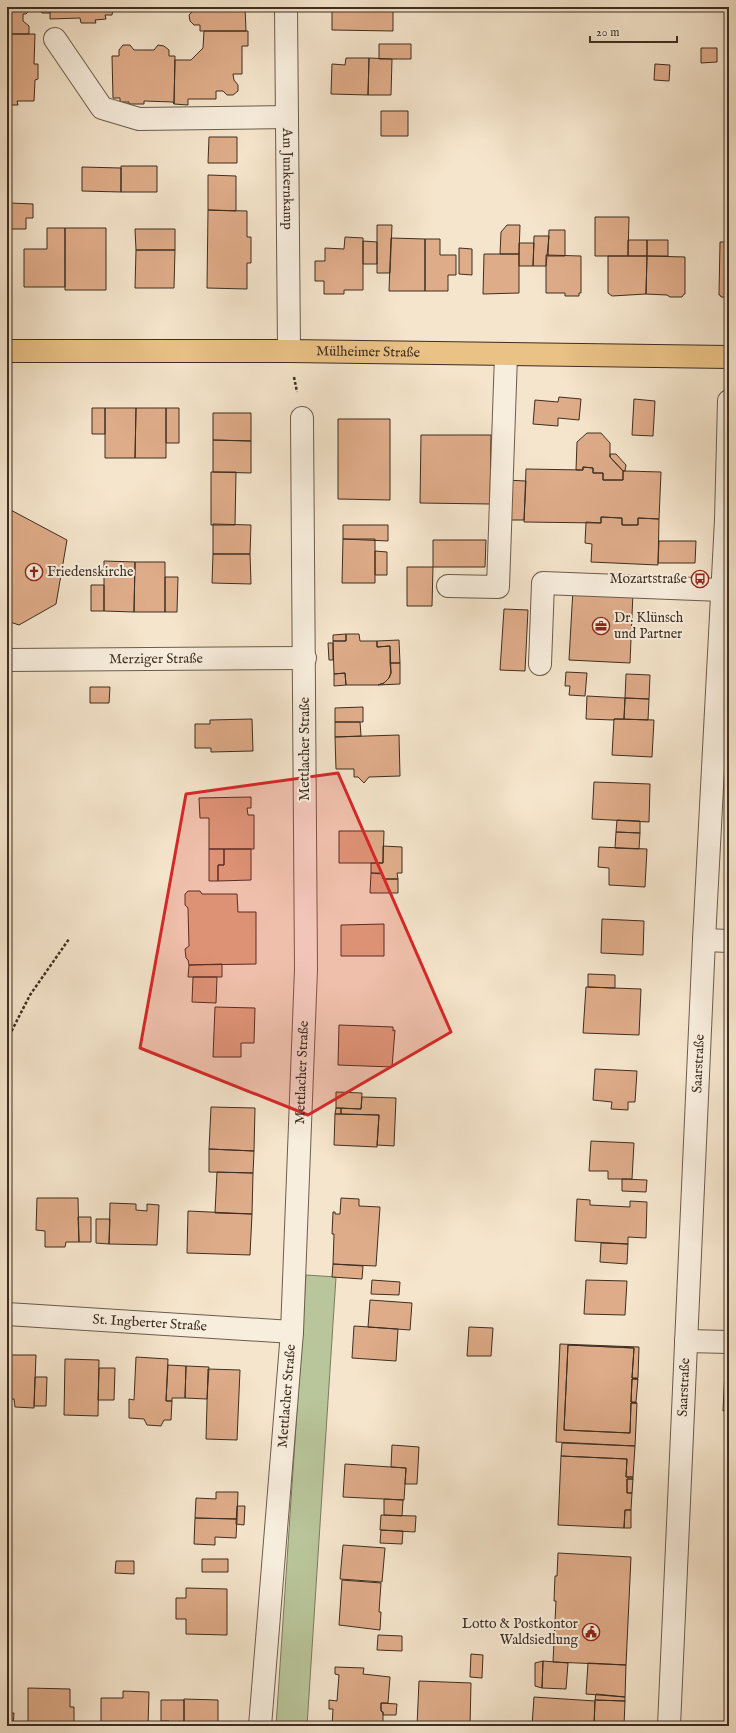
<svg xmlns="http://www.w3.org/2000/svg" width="736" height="1733" font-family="'IM FELL English',serif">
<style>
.green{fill:#b9c59a;stroke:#7c7a5e}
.building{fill:#dfac89;stroke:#3e2e21}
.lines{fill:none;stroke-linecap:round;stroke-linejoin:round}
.minor-casing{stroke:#6c5c4c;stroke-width:24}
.major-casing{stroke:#3e2e21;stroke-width:24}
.path{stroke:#3e2e21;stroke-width:2.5;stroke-dasharray:3 2;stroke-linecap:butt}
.minor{stroke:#f8eede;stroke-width:22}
.major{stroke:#eac286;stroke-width:22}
.marked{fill:#d62828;fill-opacity:0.2;stroke:#d62828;stroke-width:3;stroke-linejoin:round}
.labels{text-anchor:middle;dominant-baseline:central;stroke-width:4;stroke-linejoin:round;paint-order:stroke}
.street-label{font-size:14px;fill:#3e2e21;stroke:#f8eede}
.poi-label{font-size:14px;fill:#3e2e21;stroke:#f8eede;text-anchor:start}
</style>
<rect width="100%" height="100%" fill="#f5e5cc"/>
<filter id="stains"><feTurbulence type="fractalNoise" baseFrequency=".005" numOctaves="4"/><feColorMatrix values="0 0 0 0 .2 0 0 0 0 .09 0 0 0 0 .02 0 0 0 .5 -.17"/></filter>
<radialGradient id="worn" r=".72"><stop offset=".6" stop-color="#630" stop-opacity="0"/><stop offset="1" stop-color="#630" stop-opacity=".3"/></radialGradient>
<path class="green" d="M306 1275 336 1277 307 1726H276Z"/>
<path class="building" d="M7 7H50V13H42L37 7H30V10L26 14H23V21L29 26V34H7Z
M50 7H113V9L112 15H105L106 19 95 20 96 23H81L80 18 50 19Z
M194 7H245L246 31H200V25H194L190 21 189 15 194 10Z
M332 7H393V31L332 30Z
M204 31H248V46H242V74H233L234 80 238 85V91L233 95H227L223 91H216V99H188V105L174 104 175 60H191L203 48Z
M7 34H35L34 64H38V79L35 80 34 101H17L18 105H7Z
M379 44H411V59H379Z
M123 45H130L134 50H154L158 45 164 46 169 50V56H175L174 104 173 102 144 101V104H129V102H120V98H113L112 56H119V50Z
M701 48H717V62L701 63Z
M346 58H369L368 95 331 94 332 64 345 65Z
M369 58 392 59 391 95H368Z
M655 64 670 65 669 81 654 80Z
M381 111H408V136H381Z
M209 137H237V163H208Z
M121 166H157V192H121Z
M82 167 121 168V192L82 191Z
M208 175 236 176V211L208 210Z
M10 203 33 204V218H26V229H10Z
M208 210 247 211V237H251V263H247V289L207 288Z
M595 217H629L628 256H595Z
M377 225H392L390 273H377Z
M507 225H520L519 254H500L501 232Z
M47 228H65V287H24V249H47Z
M65 228H106V290H65Z
M135 229H175V250H136Z
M549 230H565V256H548Z
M534 236H549L546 266H533Z
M345 237 363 238V290H344V294H324V281H315V261H325V248L344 249Z
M391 238 425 239V291H389Z
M425 239H440V255H456V275H448V291H425Z
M628 240H647V256H628Z
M647 240H668V256H647Z
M363 241 377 242V264H363Z
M720 242H729V297H721L720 295H719Z
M519 243H534L533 266H519Z
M459 248 472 249V275L459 274Z
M136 250H175L174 288H135Z
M484 254H519V293L483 294Z
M546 255 581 256V293H579V296H565V293H546Z
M608 256H647L646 294 612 296 608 293Z
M647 256 685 257V294H684L682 297H670L667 295 646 294Z
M559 397 581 399 579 420 558 418V426L533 424 535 400 558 402Z
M634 399 655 401 653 436 632 435Z
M92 408H105V434H92Z
M105 408H136L135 458H105Z
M136 408H166V458H135Z
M166 408H179V443H166Z
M213 413H251V441L213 440Z
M338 419H390V500L338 499Z
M587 433H601L610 443V457L623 471V480H603V473H593V468L583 467V470H576L577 442Z
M421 435H491L490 504 420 503Z
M213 440 251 441V473L213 472Z
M610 454H616L626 465 625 471H623L610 457Z
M583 467 593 468V473H603V480H623V471H625L661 472 659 519 638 518V525H622V518L601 517V523L524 522 526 469 583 470Z
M211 472H236L235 525H211Z
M505 480 526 481 524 520H504Z
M7 508 67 540 56 604 19 625 7 621Z
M601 517 622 518V525H638V518L659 519 658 565 591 562 592 544 585 543 586 522 601 523Z
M213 524 251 525 250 554H213Z
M343 525H388V541L343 539Z
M343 539H375V583H342Z
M433 540H486L485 567H433Z
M659 541H696L695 563H658Z
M375 551 387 552V575H375Z
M213 554H250L251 584 212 583Z
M104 561 135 562 134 612 104 611Z
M135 562H165V612H134Z
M407 567H433L432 606H407Z
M165 577H178L177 612H165Z
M91 585H104V611H91Z
M573 589 633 592 630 663 569 660Z
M504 609 528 610 525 671 500 670Z
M346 634H359L360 641H377V647L390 646 391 673 389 678 384 683 378 685H346L345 673 334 674 333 641H346Z
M346 634V641H333V635Z
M399 640 400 663H390V646L377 647V641Z
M328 643H333V660H329Z
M390 663H400V684L378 685 384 683 389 678 391 673Z
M566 672 587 673 585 696 569 695 570 686H565Z
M345 673 346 685 334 686V674Z
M626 674 650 675 649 699 625 698Z
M90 687H110L109 703H90Z
M587 696 625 698 624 719H614V720L586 719Z
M625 698 649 699 648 720 624 719Z
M363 707V722H335V708Z
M252 719 253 751 211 752V748H195V724H210V720Z
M614 719 654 720 652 757 612 755Z
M335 722H360L361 736 335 737Z
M399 735 400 776 369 777 364 783 358 777H354V769H336L335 737Z
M594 782 650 784 649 822 592 819Z
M251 797V808H247L248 815H254V849H209V818H200L199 798Z
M617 820 640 821V833L616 832Z
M339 831H384L383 863H339Z
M616 832 640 833 639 849 615 848Z
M383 846 402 847V873H397L398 879H383L382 873H371V863H383Z
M599 847 647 849 645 887 609 885V868L598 867Z
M209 849H224V865H218V881H209Z
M224 849H251V880L218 881V865H224Z
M371 873 382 874 383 879H398V893H370Z
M188 891H200L202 894H237L238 912H256V964L189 965 188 960 186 958 185 949 189 946 188 908 185 905V894Z
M602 919 644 921 643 955 601 953Z
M384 924V956H341V925Z
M222 964V977H188L189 965Z
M588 974 615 975V988L588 987Z
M193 977H217L216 1003 192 1002Z
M586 987 641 989 639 1035 583 1033Z
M215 1007 255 1008 254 1043H241V1057H213Z
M339 1025 393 1027V1031L395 1030 392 1067 338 1065Z
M595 1069 637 1071 635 1102H628V1110L611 1109 612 1102 593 1100Z
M336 1092 362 1093 361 1109 336 1108Z
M362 1097 396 1098 394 1146 377 1145 379 1115 341 1114V1108L361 1109Z
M211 1107 255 1108 254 1151 209 1149Z
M336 1108H341V1114H335Z
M335 1114 379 1115 377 1147 334 1145Z
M591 1141 634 1143 632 1179H608V1171H589Z
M209 1149 254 1151 253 1173 209 1172Z
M217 1172 253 1173 252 1214 215 1213Z
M622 1179 647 1180 646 1192 622 1191Z
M37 1198H78L79 1242H66L65 1247H45V1231L36 1230Z
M341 1198 359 1199V1206L380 1207 376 1266 333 1264 334 1234H332L333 1212H335V1214H340Z
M577 1199 590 1200V1205L630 1207V1201L647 1202 646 1238 628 1237V1244L575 1241Z
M110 1203 136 1204V1210L147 1211V1204L159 1205 157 1245 109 1244Z
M188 1211 252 1214 250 1255 187 1253Z
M78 1217H91V1242H79Z
M96 1219H110L109 1244 96 1243Z
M601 1243 628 1244 627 1264 600 1262Z
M333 1264 363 1266 362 1279 332 1277Z
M372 1280 400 1282 399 1295 371 1294Z
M586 1280 627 1281 625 1315 584 1314Z
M370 1300 412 1303 410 1330 368 1327Z
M354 1326 398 1329 396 1361 352 1358Z
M469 1327 493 1328 491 1356H467Z
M560 1344 639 1347 638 1378H632L634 1348 568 1345 564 1430 630 1433 631 1403H637L635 1446 556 1442Z
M568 1345 634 1348 632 1378 638 1379H632L631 1402 637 1403H631L630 1433 564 1430Z
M726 1351H729V1411H723Z
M7 1355H36L34 1408 15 1407 14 1399H7Z
M136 1357 168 1359 166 1401H172L171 1420H164L161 1426 147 1425 144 1419 129 1418V1399L134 1400Z
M65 1359 99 1360 98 1416 64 1415Z
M168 1365 186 1366 185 1398H172V1401H166Z
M186 1366 209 1367 207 1399 185 1398Z
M99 1368H115L114 1400H98Z
M208 1369 240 1370 237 1440 206 1439Z
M35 1377H47L46 1406H34Z
M632 1379H638L636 1402H631Z
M562 1443 635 1446 633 1477H626L627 1459 561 1456Z
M392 1445 419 1447 417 1484H405L406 1468 391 1467Z
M561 1456 627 1459 626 1477H633V1479H627V1493H632L631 1510H625L624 1528 558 1525Z
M345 1464 406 1468 404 1500 343 1497Z
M627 1479H633L632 1493H627Z
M216 1492H238L237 1519 195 1518 196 1498 216 1499Z
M384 1499 403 1500 402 1516 384 1515Z
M237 1506H245L244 1525 236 1524Z
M625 1510H631V1528H624Z
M381 1515 416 1516 415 1532 380 1530Z
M195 1518 237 1519 236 1538 215 1537V1545L194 1544Z
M381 1530 403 1531 402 1544 380 1543Z
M343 1545 385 1548 382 1582 340 1579Z
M558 1553 631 1557 626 1665 553 1662 556 1601H554L555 1576H557Z
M202 1559H228V1572H202Z
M116 1561H134V1574L115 1573Z
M342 1580 381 1583 379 1612H381L380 1630 339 1625Z
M186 1588 227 1589V1635L186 1634V1619H176V1598H186Z
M378 1635 402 1636V1651L377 1650Z
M471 1654 483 1655 482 1678 470 1677Z
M543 1661 568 1663 566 1689 542 1688Z
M543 1661 542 1688 535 1686V1663Z
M588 1663 626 1665 625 1697 586 1694Z
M335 1667 364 1668 363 1674 390 1677 388 1703H381V1711L383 1712V1726H332L333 1709H329V1700L337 1701 339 1675 335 1674Z
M728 1676 729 1726H726Z
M419 1681 471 1683 470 1726H417Z
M28 1688 70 1689V1707H74V1726H28Z
M123 1691 149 1692 148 1726H101V1698H123Z
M596 1694 625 1697V1701L595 1700Z
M534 1697 595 1701 594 1726H532Z
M184 1699 218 1700V1724H213V1726H184Z
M161 1700H184V1723H169V1721H161Z
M595 1700 625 1701 624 1726H594Z
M381 1703 397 1704 396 1715H383V1712L381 1711Z
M7 1713H14L13 1726H7Z"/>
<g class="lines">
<defs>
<g id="minor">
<path id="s1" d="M286 7 289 351"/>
<path d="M55 39 102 108 139 119 287 117"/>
<path d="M448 586 498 587 506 355"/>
<path id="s2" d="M7 660 305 658"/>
<path d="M540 664 543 583 722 590"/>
<path d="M704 940 729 941"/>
<path id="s3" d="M7 1314 292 1332"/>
<path d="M686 1341 729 1342"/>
<path id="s4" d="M260 1726 292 1332 306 969 302 418"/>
<path id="s5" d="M669 1726 704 940 726 520 729 401"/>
</g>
<g id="major">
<path id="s6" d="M7 351H289L729 357"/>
</g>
</defs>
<use href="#minor" class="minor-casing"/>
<use href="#major" class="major-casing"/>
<path class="path" d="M294 377 297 392
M7 1040 30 995 69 939
M7 1249V1288"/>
<use href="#minor" class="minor"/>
<use href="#major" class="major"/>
</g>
<path class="marked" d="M338 773 451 1032 308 1115 140 1048 186 794Z"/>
<defs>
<symbol id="church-ring" viewBox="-11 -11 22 22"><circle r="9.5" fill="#f8eede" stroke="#8f2418" stroke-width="1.5"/><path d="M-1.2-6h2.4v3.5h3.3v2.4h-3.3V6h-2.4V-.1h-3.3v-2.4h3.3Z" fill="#8f2418"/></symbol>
<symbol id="bus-ring" viewBox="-11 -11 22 22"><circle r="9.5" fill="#f8eede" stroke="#8f2418" stroke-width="1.5"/><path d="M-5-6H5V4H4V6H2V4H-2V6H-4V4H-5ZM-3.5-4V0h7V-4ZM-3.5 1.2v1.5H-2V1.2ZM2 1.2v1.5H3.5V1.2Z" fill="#8f2418"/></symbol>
<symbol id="office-ring" viewBox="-11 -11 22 22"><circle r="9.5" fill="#f8eede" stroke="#8f2418" stroke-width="1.5"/><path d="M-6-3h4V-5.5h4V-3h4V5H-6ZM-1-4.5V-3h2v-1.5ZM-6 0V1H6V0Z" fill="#8f2418"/></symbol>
<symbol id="civic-ring" viewBox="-11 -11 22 22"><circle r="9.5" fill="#f8eede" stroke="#8f2418" stroke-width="1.5"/><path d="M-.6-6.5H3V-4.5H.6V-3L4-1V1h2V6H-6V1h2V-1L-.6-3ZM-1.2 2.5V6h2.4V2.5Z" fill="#8f2418"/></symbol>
</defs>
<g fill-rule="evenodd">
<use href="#church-ring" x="24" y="562" width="20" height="20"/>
<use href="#bus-ring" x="690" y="569" width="20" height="20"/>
<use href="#office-ring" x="591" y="616" width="20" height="20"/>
<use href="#civic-ring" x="581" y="1622" width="20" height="20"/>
</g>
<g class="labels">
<g class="street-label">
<text stroke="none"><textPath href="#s1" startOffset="172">Am Junkernkamp</textPath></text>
<text stroke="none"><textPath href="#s6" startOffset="361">Mülheimer Straße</textPath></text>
<text stroke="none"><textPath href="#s2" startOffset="149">Merziger Straße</textPath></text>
<text transform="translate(305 749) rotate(-90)">Mettlacher Straße</text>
<text stroke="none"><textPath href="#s5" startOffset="663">Saarstraße</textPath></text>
<text stroke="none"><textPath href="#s4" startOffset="655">Mettlacher Straße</textPath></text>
<text stroke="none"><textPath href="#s3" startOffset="143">St. Ingberter Straße</textPath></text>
<text stroke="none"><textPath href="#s5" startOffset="339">Saarstraße</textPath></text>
<text stroke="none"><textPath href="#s4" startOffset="331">Mettlacher Straße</textPath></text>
</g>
<g class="poi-label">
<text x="47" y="572">Friedenskirche</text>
<text x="687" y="579" text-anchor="end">Mozartstraße</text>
<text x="614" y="618">Dr. Klünsch<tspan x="614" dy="16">und Partner</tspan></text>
<text x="578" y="1624" text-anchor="end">Lotto &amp; Postkontor<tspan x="578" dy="16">Waldsiedlung</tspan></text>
</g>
</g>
<rect width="736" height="1733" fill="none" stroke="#f5e5cc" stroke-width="24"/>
<rect x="8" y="8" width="720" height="1717" fill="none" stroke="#3e2e21" stroke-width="2"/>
<rect x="12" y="12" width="712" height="1709" fill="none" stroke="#3e2e21"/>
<path d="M590 36v6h87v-6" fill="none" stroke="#3e2e21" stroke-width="2"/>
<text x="596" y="36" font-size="12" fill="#3e2e21" stroke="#f8eede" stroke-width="3" paint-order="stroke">20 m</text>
<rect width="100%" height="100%" filter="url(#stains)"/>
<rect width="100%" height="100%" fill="url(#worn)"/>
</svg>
